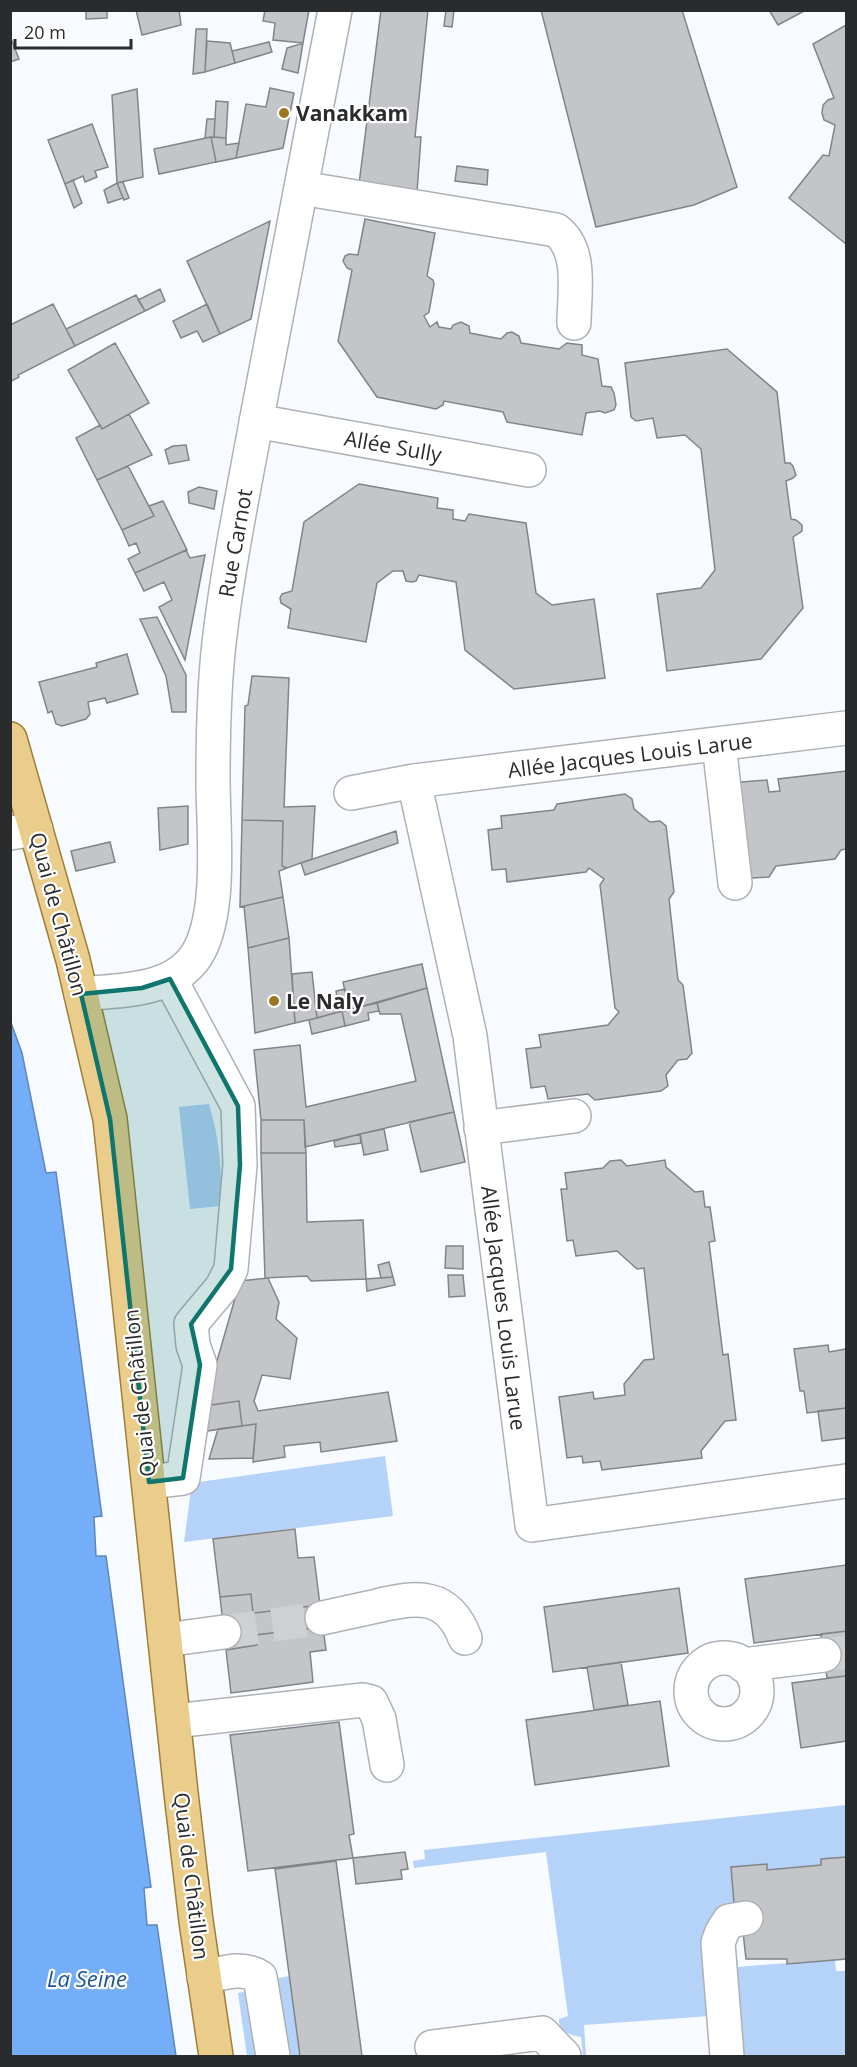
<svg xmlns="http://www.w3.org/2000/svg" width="857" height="2067" font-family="'Open Sans',sans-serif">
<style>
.green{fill:#b5d2f8}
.water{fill:#74adf8;stroke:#5e86bb;stroke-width:1.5}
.building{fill:#c3c5c9;stroke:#828488;stroke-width:1.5}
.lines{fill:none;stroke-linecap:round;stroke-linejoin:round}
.minor-tunnel{stroke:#ced1d4;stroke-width:33;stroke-dasharray:33 16;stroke-linecap:butt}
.minor-casing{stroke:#afb2b5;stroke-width:36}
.major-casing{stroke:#9e7f38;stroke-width:36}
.minor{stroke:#fff;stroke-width:33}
.major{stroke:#eacd8b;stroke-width:33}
.marked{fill:#0f766e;fill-opacity:0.2;stroke:#0f766e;stroke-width:4.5;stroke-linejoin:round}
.poi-dot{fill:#9a7621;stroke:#fff;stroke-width:2}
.labels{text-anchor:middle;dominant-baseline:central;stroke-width:4.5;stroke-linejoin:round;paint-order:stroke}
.poi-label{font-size:21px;font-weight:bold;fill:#2a2b2d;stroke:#fff;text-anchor:start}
.street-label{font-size:21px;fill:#2a2b2d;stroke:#fff}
.water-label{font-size:22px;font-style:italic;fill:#1d5497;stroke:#fff}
</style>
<rect width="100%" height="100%" fill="#f7fafe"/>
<path class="green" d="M209 1104C219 1137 223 1171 220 1206L190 1209 179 1107Z
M385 1456 393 1516 184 1542 192 1483Z
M846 1805V1857L821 1859V1865L767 1870 766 1864 731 1867 734 1903 729 1904 710 2016 584 2025 586 2056H583L581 2037C571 2035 558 2032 559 2019L568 2016 546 1852 414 1868 413 1861 425 1859 424 1850Z
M735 1936 738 1967 835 1959 836 1971H846V2056H741L732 1944Z
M289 1976 300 2056H283L275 1979Z
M243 1992 247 1993 262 2056H247L238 1993Z"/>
<path class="water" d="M10 1020 22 1053 46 1173 56 1172 102 1516 94 1517 96 1556H106L151 1887 144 1888 147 1925H157L176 2056H11Z"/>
<path class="building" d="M86 10H107V18L86 19Z
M136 10H179L181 25 142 35Z
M265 10H309L303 43 273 40 275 23 263 21Z
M381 10H428L415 137H421L417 192 359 184Z
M446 10H454L452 27 444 26Z
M541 10H682L737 187 694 205 596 227Z
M769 10H806L778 25Z
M846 25V244L789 198 823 155 829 156 835 125 824 120 822 113 823 105 828 100 834 98 813 44Z
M196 29H207L205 72 193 74Z
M10 36 19 59 10 62Z
M207 41 230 43 235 63 205 72Z
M269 42 272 52 235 63 232 51Z
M303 43 298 73 282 69 287 48Z
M270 88 294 93 283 148 236 158 246 104 266 107Z
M137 89 143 177 117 183 112 95Z
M216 101 228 102 226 138 214 137Z
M207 119H215L214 137 205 138Z
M92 124 108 167 95 171 97 177 85 182 83 176 65 184 48 140Z
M211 137 226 138V145L239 143 236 158 216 162Z
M211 137 216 162 159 174 154 149Z
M457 166 488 170 487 185 455 181Z
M73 180 82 203 74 208 65 184Z
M123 182 129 198 124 200 117 183Z
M117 183 123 198 108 203 104 190Z
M365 219 435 233 427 276 433 280 434 284 429 312 424 316 430 327 437 322 439 327 451 329 453 325 461 322 469 326 470 333 501 339 507 333 512 332 519 336 521 343 559 349 567 343 582 345V355L598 359 602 386 611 387 614 393 616 405 614 410 605 413 600 411 586 413 582 435 507 422 503 412 444 401 443 405 436 409 377 397 338 341 352 270 347 268 343 261 345 256 349 254 358 255Z
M270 221 251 319 220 334 187 261Z
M160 289 165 301 145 311 138 300Z
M136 295 145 311 75 346 66 329Z
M53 304 75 346 18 375 19 377 10 382V325Z
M207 304 220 334 203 342 197 331 181 338 173 321Z
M115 343 149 403 102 429 68 370Z
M727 349 777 392 785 463H790L793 466 796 475 793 478 786 481 791 519 796 520 802 525V531L793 537 803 608 761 659 667 671 657 594 701 588 715 570 701 449 685 435 657 438 653 418 636 421 631 417 625 363Z
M129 414 152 455 97 480 76 438 100 425 102 429Z
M186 445 189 460 169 464 165 450 173 446Z
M128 466 154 516 122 530 97 480Z
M359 484 438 498 437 508 453 510V519L465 521 469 514 526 523 536 593 552 605 594 599 605 678 514 689 465 650 456 582 419 575 416 581 412 582 406 581 403 571H393L377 583 366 642 288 628 291 609 281 603 280 598 282 594 292 591 304 522Z
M199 487 217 491 214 509 189 503 188 492Z
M163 501 187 550 135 573 128 559 140 553 136 543 129 546 122 530 154 516 149 506Z
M186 550 190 558 205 555 185 660 159 607 172 600 164 582 144 591 135 573Z
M157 617 186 675V712H172L166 676 140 619Z
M127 654 138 694 107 703 105 698 88 702 90 714 86 719 62 726 56 724 52 711 48 713 39 682 97 667 96 663Z
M252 676 289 678 284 807 315 806 312 859 287 868 282 866 283 821 242 820 245 706 248 705Z
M846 771V849L841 850 835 859 776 866 769 877 753 878 743 870 732 792 741 782 767 780 769 792 780 791 778 779Z
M625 794 632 799 634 809 650 822 660 821 666 826 674 892 669 899 678 980 683 985 692 1053 687 1059 678 1060 666 1075 668 1086 661 1091 595 1100 588 1094 548 1099 545 1086 531 1088 526 1049 541 1047 539 1035 608 1025 619 1012 615 1008 600 885 604 879 589 868 586 872 507 882 506 869 492 870 488 830 502 828 501 816 554 810 557 804Z
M188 806V844L160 850 158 808Z
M242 820 283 821 282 866 287 868 279 871 283 897 240 907Z
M396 831 398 843 305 875 301 863Z
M110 842 115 862 76 871 71 851Z
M283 897 289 938 248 948 244 906Z
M289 938 295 1023 255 1033 248 948Z
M422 964 427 988 349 1010 343 982Z
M312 972 317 1018 295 1023 292 974Z
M427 988 454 1112 305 1147 304 1120H261L254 1050 300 1045 306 1107 416 1081 401 1014H380L377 1003Z
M345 989 349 1010 339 1012 336 991Z
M337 996 339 1012 317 1018 315 1001Z
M377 1003 379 1011 368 1013 369 1020 345 1026 342 1011Z
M342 1011 345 1026 312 1034 309 1020Z
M454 1112 465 1162 421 1172 409 1122Z
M261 1120H304L306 1153H261Z
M384 1129 388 1150 364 1155 360 1134Z
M360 1134 361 1143 335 1147 334 1141Z
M261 1153H306L307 1222 363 1220 366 1279 311 1281 307 1276 265 1278Z
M621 1160 627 1166 665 1160 666 1167 695 1192 703 1191 705 1207H710L715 1241 709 1242 723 1355 728 1354 736 1420 725 1421 701 1451 702 1458 602 1470 600 1461 583 1463 582 1456 567 1458 559 1397 593 1392 594 1399 625 1395 624 1384 644 1360 654 1359 644 1268 637 1269 617 1251 576 1256 573 1240 567 1241 561 1189H567L565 1173 603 1168 610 1161Z
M446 1246H463V1269L445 1268Z
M389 1262 393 1277 381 1278 378 1265Z
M448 1275H463L465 1296 449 1297Z
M393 1277 395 1285 367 1291 366 1279Z
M268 1278 279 1302 276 1319 297 1338 290 1379 262 1375 254 1401 258 1411 388 1392 397 1441 321 1452 320 1442 284 1446 285 1457 253 1462 256 1424 242 1426 239 1401 204 1406 240 1281Z
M828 1345 829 1352 846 1349V1408L807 1413 804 1391H800L794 1349Z
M239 1401 242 1426 200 1432 204 1406Z
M846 1408V1438L822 1441 818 1411Z
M256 1424 253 1458 209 1459 218 1429Z
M295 1529 298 1558 314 1557 320 1605 253 1613 251 1594 220 1597 213 1539Z
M846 1565V1631L754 1643 745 1579Z
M679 1588 688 1653 553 1672 544 1607Z
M251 1594 253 1613 320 1605 323 1627 255 1635 257 1645 226 1650 220 1597Z
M323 1627 326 1650 310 1652 313 1682 231 1693 226 1650 257 1645 255 1635Z
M846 1631V1676L827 1678 821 1634Z
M621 1662 628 1705 594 1710 587 1667Z
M846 1676V1741L801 1748 792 1683Z
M660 1701 669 1766 535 1785 526 1720Z
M339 1722 354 1834 349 1835 353 1858 248 1871 230 1735Z
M405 1852 408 1869 401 1870 402 1879 356 1884 353 1858Z
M846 1857V1959L787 1964V1959H746L743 1932H748L745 1902 734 1903 731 1867 767 1864V1870L821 1865V1859Z
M336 1861 362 2056H300L275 1869Z"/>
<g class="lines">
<path class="minor-tunnel" d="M224 1632 322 1618
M824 1655 846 1652"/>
<defs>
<path id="minor" d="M301 188 556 230C583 250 574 293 574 323
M256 421 529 470
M719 744 735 883
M414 781 470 1036 532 1525 846 1481
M351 793 414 781 846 728
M10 833 36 829
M81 994C121 990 177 992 199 951 222 908 213 828 213 779 213 733 214 688 219 643 228 565 244 489 258 412 283 278 309 144 335 10
M481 1128 574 1116
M149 1482 183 1478 200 1365 193 1345 191 1324 222 1287 231 1269 240 1165 238 1106 170 979
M322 1618C340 1614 358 1610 377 1606 417 1596 448 1593 465 1638
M165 1640 224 1632
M691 1691a33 33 0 1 1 66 0a33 33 0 1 1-66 0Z
M743 1665 824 1655
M174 1721 363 1700 371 1702 379 1719 387 1765
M204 1977C224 1973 242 1966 260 1977L273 2056
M432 2047 542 2033 564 2056
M727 2056 718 1943 722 1932 729 1921 746 1918"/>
<path id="major" d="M10 739 73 960 110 1119 181 1793 196 1921 216 2056"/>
</defs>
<use href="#minor" class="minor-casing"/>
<use href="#major" class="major-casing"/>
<use href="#minor" class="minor"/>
<use href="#major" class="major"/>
</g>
<path class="marked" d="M170 979 238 1106 240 1165 231 1269 191 1324 200 1365 183 1478 149 1482 110 1119 81 994 142 988Z"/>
<g class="poi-dot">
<circle cx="284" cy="113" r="6"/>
<circle cx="274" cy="1001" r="6"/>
</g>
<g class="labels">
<g class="poi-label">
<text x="296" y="113">Vanakkam</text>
<text x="286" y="1001">Le Naly</text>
</g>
<g class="street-label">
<text transform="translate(393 446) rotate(10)">Allée Sully</text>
<text transform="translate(235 543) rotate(-80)">Rue Carnot</text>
<text transform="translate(630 755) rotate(-7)">Allée Jacques Louis Larue</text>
<text transform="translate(59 914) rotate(75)">Quai de Châtillon</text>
<text transform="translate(504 1308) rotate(83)">Allée Jacques Louis Larue</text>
<text transform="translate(139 1393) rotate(-96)">Quai de Châtillon</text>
<text transform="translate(192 1876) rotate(83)">Quai de Châtillon</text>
</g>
<g class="water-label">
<text x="87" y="1978">La Seine</text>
</g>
</g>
<rect width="857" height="2067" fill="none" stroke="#2a2b2d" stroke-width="24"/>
<path d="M15 39v9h116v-9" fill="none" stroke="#2a2b2d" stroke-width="3"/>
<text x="24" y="39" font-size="18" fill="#2a2b2d" stroke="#ffffff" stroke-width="4.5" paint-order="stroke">20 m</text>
</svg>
